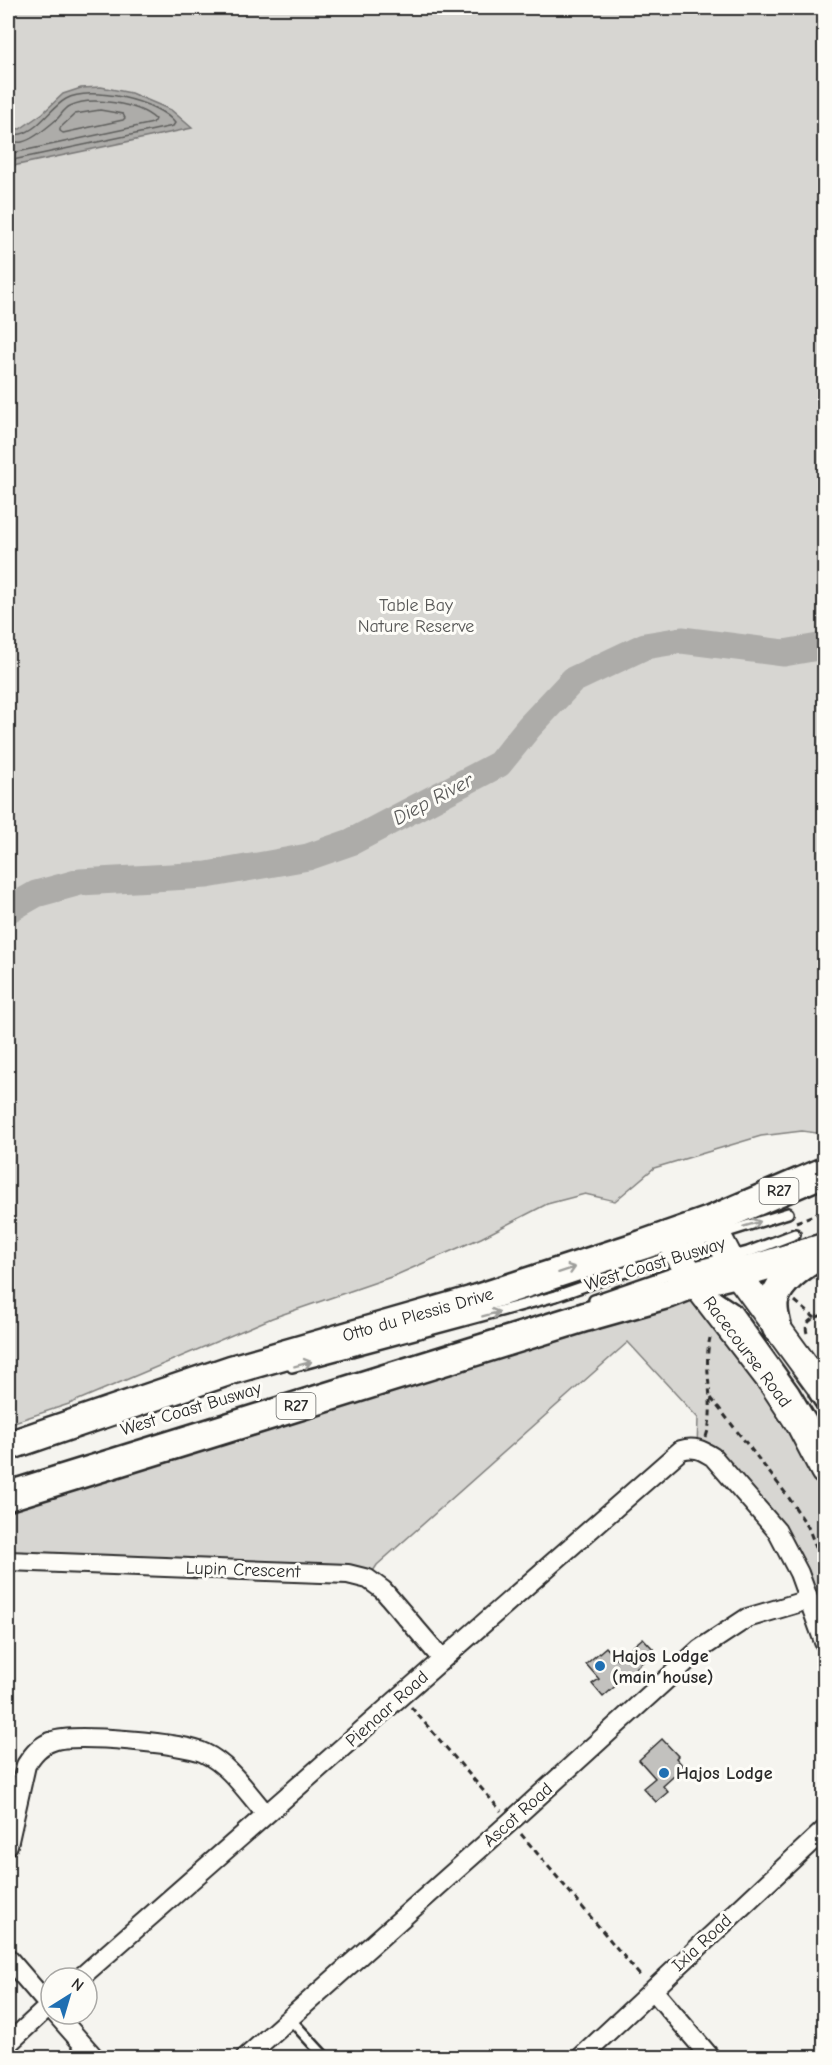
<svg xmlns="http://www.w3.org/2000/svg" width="832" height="2065" font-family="'Comic Neue',sans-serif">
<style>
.green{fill:#d7d6d2;stroke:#81807e;stroke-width:1.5}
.water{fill:#adaca9;stroke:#797877;stroke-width:1.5}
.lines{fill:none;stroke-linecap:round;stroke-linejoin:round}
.shore{stroke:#5f5f5d;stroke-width:1.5}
.river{stroke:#adaca9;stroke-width:27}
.building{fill:#c2c1be;stroke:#2b2b2b;stroke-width:1.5}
.lane-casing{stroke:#2b2b2b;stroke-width:14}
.street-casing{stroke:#2b2b2b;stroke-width:22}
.secondary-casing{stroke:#2b2b2b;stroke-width:30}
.primary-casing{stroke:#2b2b2b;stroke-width:33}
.path{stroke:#2b2b2b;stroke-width:3;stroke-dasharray:6 4.5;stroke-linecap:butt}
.lane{stroke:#fdfcf7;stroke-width:9}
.street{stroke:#fdfcf7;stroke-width:18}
.secondary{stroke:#fdfcf7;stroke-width:26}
.primary{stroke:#fdfcf7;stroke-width:28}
.oneway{stroke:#9e9e9b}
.poi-dot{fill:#1f6fb2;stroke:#fdfcf7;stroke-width:2}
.labels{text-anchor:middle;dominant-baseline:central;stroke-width:6;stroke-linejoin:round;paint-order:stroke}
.shield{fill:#fdfcf7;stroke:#6a6a68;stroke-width:1.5}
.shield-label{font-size:16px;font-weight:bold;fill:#2b2b2b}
.park-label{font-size:18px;fill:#565655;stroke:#fdfcf7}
.street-label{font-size:18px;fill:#2b2b2b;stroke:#fdfcf7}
.poi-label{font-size:18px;font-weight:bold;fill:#2b2b2b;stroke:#fdfcf7;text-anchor:start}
.water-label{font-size:20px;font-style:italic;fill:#585857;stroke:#fdfcf7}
</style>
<rect width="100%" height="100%" fill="#f5f4ef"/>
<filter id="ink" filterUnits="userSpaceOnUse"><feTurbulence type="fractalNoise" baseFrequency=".0167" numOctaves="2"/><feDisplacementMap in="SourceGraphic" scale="12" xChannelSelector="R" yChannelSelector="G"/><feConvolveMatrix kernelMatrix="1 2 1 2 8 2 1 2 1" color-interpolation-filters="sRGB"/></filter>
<g filter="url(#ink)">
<path class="green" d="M8 8H824V1134L802 1131 761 1136 654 1168 615 1201 585 1194 547 1204 481 1238 394 1276 272 1318 69 1404 8 1424Z
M695 1283 824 1471V1642L790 1554 697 1448 698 1418 628 1342 377 1565 368 1579 8 1561V1496Z"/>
<path class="water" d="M101 87 131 93 171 110 192 128 8 167V127L20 129 43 113 63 94 81 88Z"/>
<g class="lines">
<path class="shore" d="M100 110 123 114 125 118 123 120 63 133 60 131V128L75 114Z
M8 133C12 134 17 135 21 134 40 129 50 108 66 99 90 85 159 101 175 123L173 126 8 161
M8 140C12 141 17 143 22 142 33 140 49 126 57 119 61 115 65 108 70 106 91 95 139 104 155 119L153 123 8 154"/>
<path class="river" d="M8 910 36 894 80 882 207 875 308 857 351 842 499 764 529 727 573 680 645 646 682 640 784 653 824 646"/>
</g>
<path class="building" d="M643 1638 655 1651 603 1697 592 1684 599 1679 586 1664 606 1647 617 1660Z
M662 1739 678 1756 676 1758 684 1767 663 1786 668 1792 656 1802 643 1788 655 1778 639 1760Z"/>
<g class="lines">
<defs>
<path id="lane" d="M717 1297 735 1309 794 1391 824 1441
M594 1300 687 1268 748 1252 795 1234
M292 1367 556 1296 660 1260 717 1235 788 1213
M814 1394 824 1409
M289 2018 326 2058"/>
<path id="street" d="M8 1561 348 1574 368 1579 383 1590 442 1659
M8 1845 26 1765C33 1754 40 1745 53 1741 73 1733 184 1743 204 1753 230 1765 248 1794 266 1814
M8 1958 51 2008
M80 1978 681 1450C694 1446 702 1450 713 1457L777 1531 799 1573 824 1642
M653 1990 711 2058
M56 2014 95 2058
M8 2044 51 2004
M245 2058 510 1822 700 1649 747 1618 808 1600
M580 2058 824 1830"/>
<path id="secondary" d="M710 1221 737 1273 824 1392
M667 1235 695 1283 773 1384 800 1425 824 1471"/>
<path id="primary" d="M777 1328C775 1319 772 1309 774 1300 779 1281 802 1265 818 1256
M8 1446 231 1370 471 1301 642 1245 710 1221 824 1172
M8 1496 585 1317 670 1293 695 1283 754 1269 824 1248"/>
</defs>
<use href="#lane" class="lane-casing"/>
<use href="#street" class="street-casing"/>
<use href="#secondary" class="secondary-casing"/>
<use href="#primary" class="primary-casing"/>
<path class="path" d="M796 1222 824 1211
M795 1301 815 1318
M807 1333C803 1321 815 1317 824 1315
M711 1398 787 1495 808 1527 824 1568
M706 1437C717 1405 702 1371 710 1338
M411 1707 501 1811
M521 1834 642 1978"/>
<use href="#lane" class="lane"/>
<use href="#street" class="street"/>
<use href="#secondary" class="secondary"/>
<use href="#primary" class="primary"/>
</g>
<defs><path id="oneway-shaft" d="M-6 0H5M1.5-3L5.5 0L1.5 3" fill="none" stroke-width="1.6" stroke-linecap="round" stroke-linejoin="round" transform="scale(1.5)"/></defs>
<g class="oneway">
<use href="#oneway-shaft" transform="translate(752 1224) rotate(-17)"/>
<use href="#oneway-shaft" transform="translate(567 1270) rotate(-18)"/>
<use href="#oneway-shaft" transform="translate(491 1314) rotate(-15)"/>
<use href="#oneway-shaft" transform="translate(303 1364) rotate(-15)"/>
</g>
</g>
<g class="poi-dot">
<circle cx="600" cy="1666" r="6"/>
<circle cx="664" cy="1773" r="6"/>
</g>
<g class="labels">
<g class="shield">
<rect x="759.5" y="1178" width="39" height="26" rx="4.5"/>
<rect x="276.5" y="1393" width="39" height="26" rx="4.5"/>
</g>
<g class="shield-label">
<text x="779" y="1191">R27</text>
<text x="296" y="1406">R27</text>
</g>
<g class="park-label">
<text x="416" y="605">Table Bay<tspan x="416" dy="21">Nature Reserve</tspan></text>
</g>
<g class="street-label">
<text transform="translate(655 1264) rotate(-17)">West Coast Busway</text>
<text transform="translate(418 1315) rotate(-16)">Otto du Plessis Drive</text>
<text transform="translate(747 1352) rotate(53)">Racecourse Road</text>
<text transform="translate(191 1409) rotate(-17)">West Coast Busway</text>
<text transform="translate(243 1570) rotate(2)">Lupin Crescent</text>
<text transform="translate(387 1709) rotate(-42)">Pienaar Road</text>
<text transform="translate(518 1815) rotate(-42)">Ascot Road</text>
<text transform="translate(702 1943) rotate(-43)">Ixia Road</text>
</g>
<g class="poi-label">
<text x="612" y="1656">Hajos Lodge<tspan x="612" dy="21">(main house)</tspan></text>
<text x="676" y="1773">Hajos Lodge</text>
</g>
<g class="water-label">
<text transform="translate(433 799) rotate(-28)">Diep River</text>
</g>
</g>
<rect width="832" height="2065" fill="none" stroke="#fdfcf7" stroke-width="30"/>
<rect x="15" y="15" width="802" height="2035" fill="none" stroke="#2b2b2b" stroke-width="2" filter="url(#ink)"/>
<g transform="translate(69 1996) rotate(37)"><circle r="28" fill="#fdfcf7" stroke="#a9a8a5" stroke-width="1.5"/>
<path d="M0-4.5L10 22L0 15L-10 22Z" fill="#1f6fb2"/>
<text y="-9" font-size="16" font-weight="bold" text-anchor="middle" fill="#2b2b2b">N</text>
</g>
</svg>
